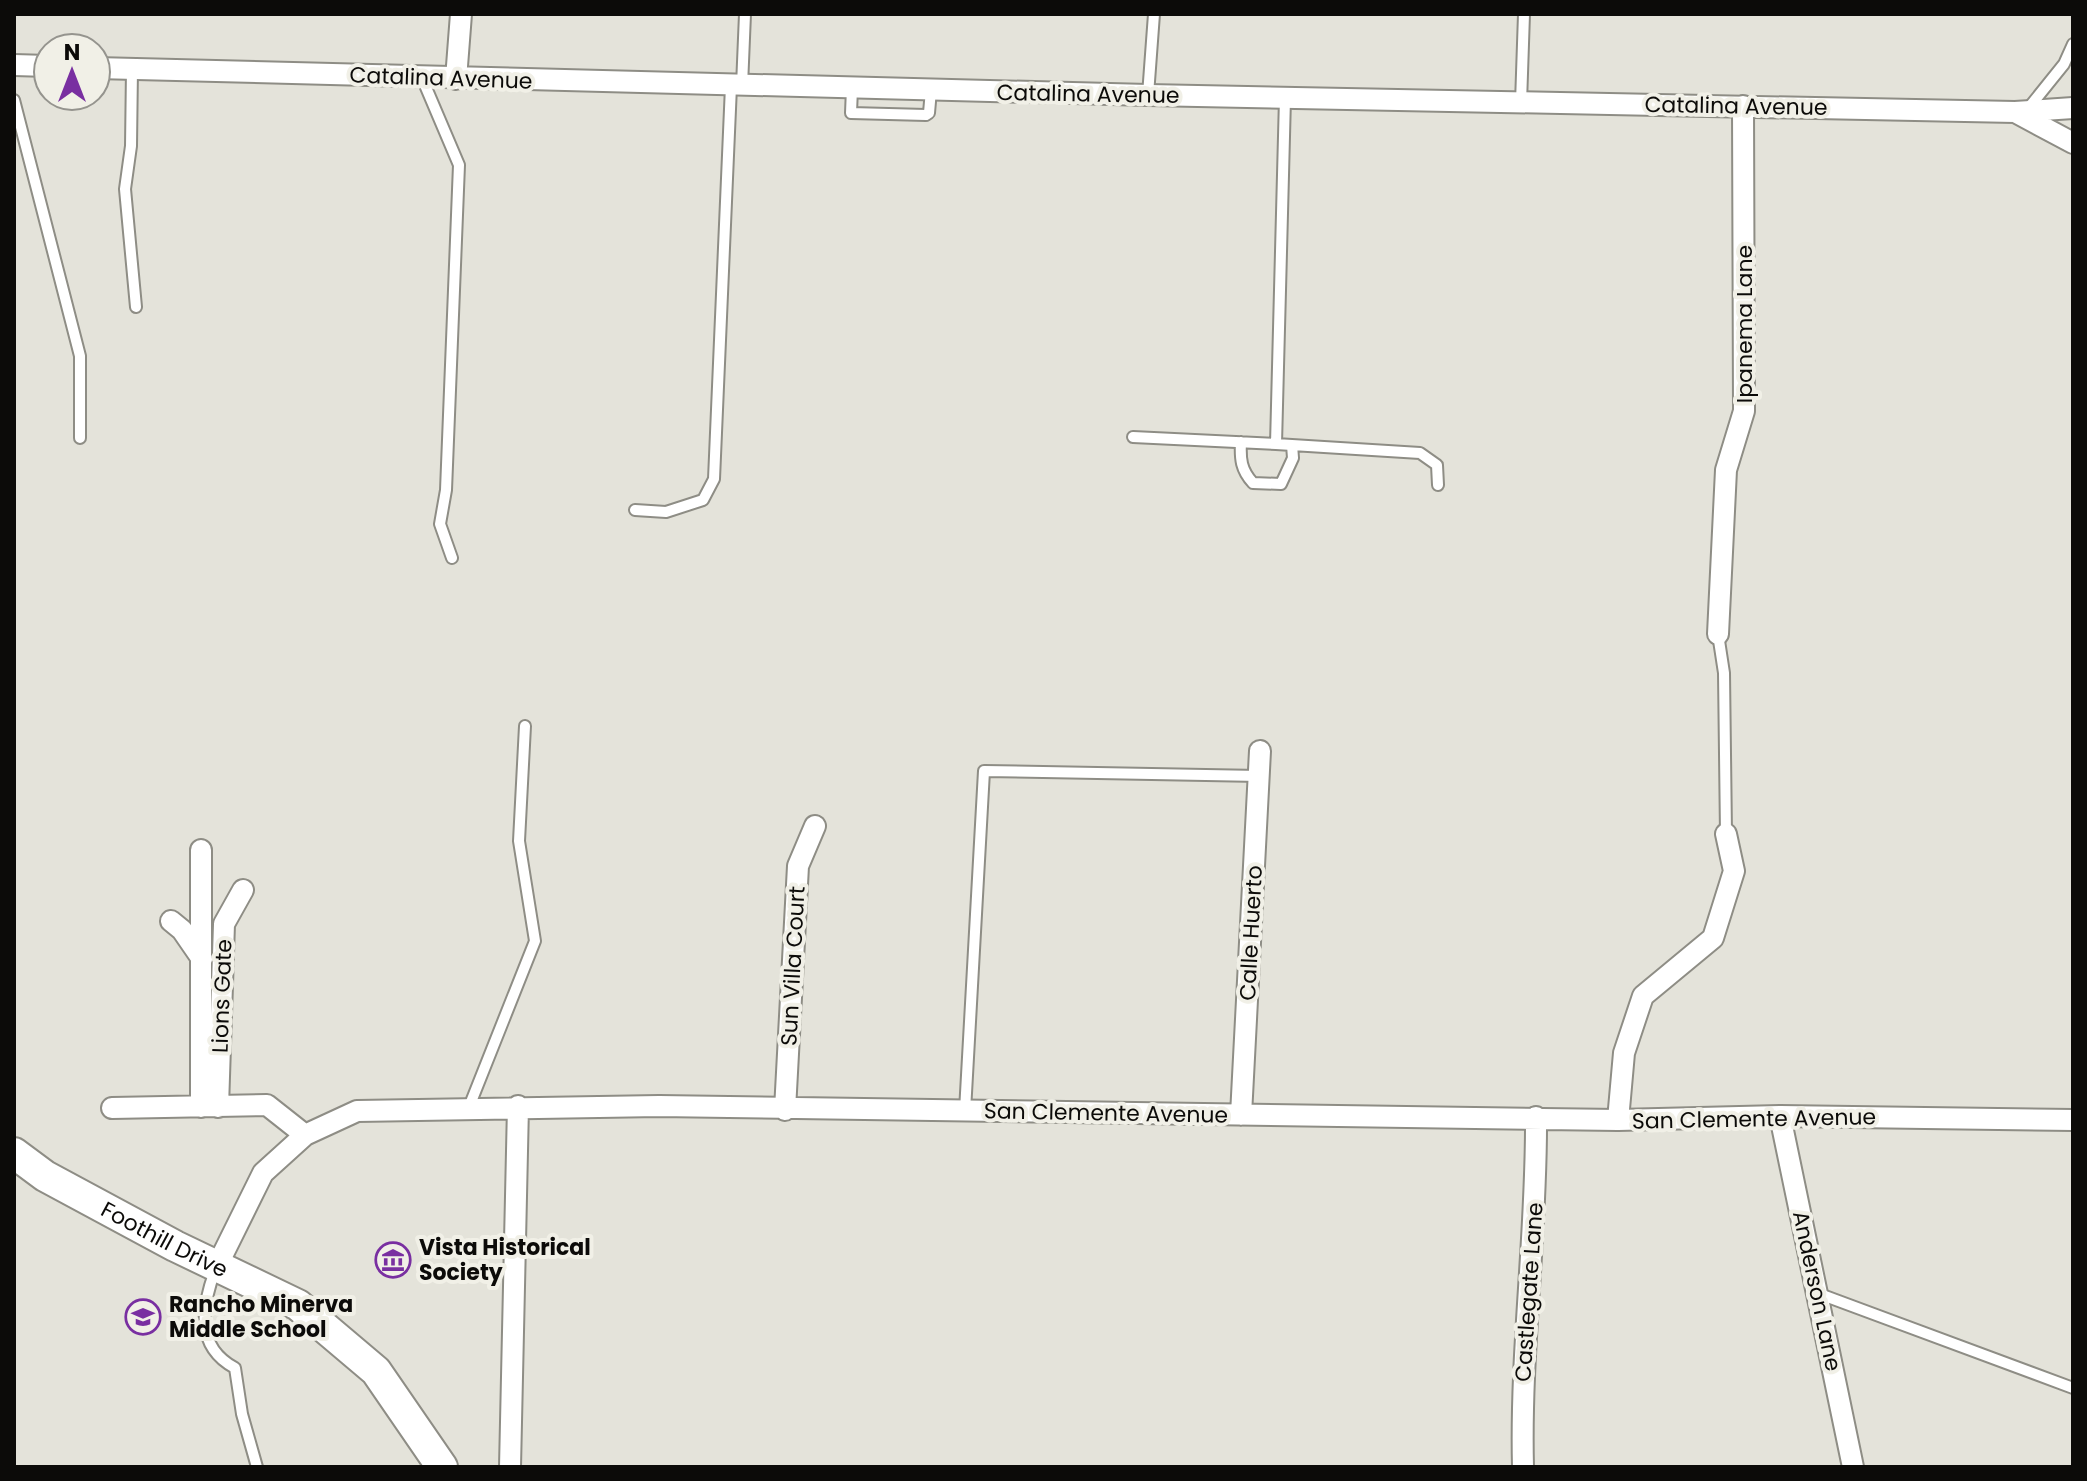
<svg xmlns="http://www.w3.org/2000/svg" width="2087" height="1481" font-family="Poppins,sans-serif">
<style>
.lines{fill:none;stroke-linecap:round;stroke-linejoin:round}
.service-casing{stroke:#8e8d85;stroke-width:14}
.minor-casing{stroke:#8e8d85;stroke-width:24}
.secondary-casing{stroke:#8e8d85;stroke-width:34}
.service{stroke:#fff;stroke-width:10}
.minor{stroke:#fff;stroke-width:20}
.secondary{stroke:#fff;stroke-width:30}
.labels{text-anchor:middle;dominant-baseline:central;stroke-width:8;stroke-linejoin:round;paint-order:stroke}
.street-label{font-size:22px;fill:#0c0b09;stroke:#f1f0e7}
.poi-label{font-size:22px;font-weight:bold;fill:#0c0b09;stroke:#f1f0e7;text-anchor:start}
</style>
<rect width="100%" height="100%" fill="#e4e3da"/>
<g class="lines">
<defs>
<path id="service" d="M132 69 131 146 125 189 136 307
M422 78 459 165 446 490 440 524 452 558
M742 86 745 14
M852 88 851 113 926 115 929 113 931 90
M1148 95 1154 14
M1285 98 1276 444 1420 453 1437 465 1438 485
M14 100 80 356V438
M1521 103 1524 14
M2027 110 2064 64 2073 44
M1133 437 1276 444
M1241 442C1240 459 1241 470 1253 483L1281 484 1293 458 1292 445
M635 510 666 512 703 500 714 479 731 86
M1718 634 1724 673 1726 834
M469 1107 535 941 519 841 525 726
M965 1111 984 771 1260 776
M216 1268C202 1305 194 1346 235 1368L242 1414 257 1467
M1817 1293 2073 1388"/>
<path id="minor" d="M14 65 48 66
M96 68 1148 95 2015 112 2073 108
M456 79 461 14
M2015 112 2073 143
M1718 634 1726 470 1744 411 1743 106
M201 850V1107
M171 921 182 930 202 959
M218 1107 224 924 243 890
M112 1108 267 1105 305 1135
M785 1110 798 866 815 826
M1241 1115 1260 751
M1780 1116 1853 1467
M1618 1120 1624 1053 1643 996 1713 938 1734 871 1726 834
M217 1266 263 1173 305 1135 357 1111 659 1106 1618 1120 1780 1116 2073 1120
M510 1467 518 1106
M1523 1467C1520 1350 1537 1234 1536 1117"/>
<g id="secondary">
<path id="s1" d="M14 1153 45 1176 175 1246 298 1305 376 1371 442 1467"/>
</g>
</defs>
<use href="#service" class="service-casing"/>
<use href="#minor" class="minor-casing"/>
<use href="#secondary" class="secondary-casing"/>
<use href="#service" class="service"/>
<use href="#minor" class="minor"/>
<use href="#secondary" class="secondary"/>
</g>
<defs>
<symbol id="museum-ring" viewBox="-11 -11 22 22"><circle r="9.5" fill="#f1f0e7" stroke="#792fa1" stroke-width="1.5"/><path d="M0-6L6-3V-2H-6V-3ZM-5-1h2V3h-2ZM-1-1h2V3h-2ZM3-1h2V3H3ZM-6 4H6V6H-6Z" fill="#792fa1"/></symbol>
<symbol id="school-ring" viewBox="-11 -11 22 22"><circle r="9.5" fill="#f1f0e7" stroke="#792fa1" stroke-width="1.5"/><path d="M0-5L7-2L0 1L-7-2ZM-4 1L0 2.5L4 1V4Q0 6-4 4Z" fill="#792fa1"/></symbol>
</defs>
<g fill-rule="evenodd">
<use href="#museum-ring" x="373" y="1240" width="40" height="40"/>
<use href="#school-ring" x="123" y="1297" width="40" height="40"/>
</g>
<g class="labels">
<g class="street-label">
<text transform="translate(441 78) rotate(2)">Catalina Avenue</text>
<text transform="translate(1088 94) rotate(1)">Catalina Avenue</text>
<text transform="translate(1736 106) rotate(1)">Catalina Avenue</text>
<text transform="translate(1744 324) rotate(-90)">Ipanema Lane</text>
<text transform="translate(1251 933) rotate(-87)">Calle Huerto</text>
<text transform="translate(793 966) rotate(-87)">Sun Villa Court</text>
<text transform="translate(222 996) rotate(-88)">Lions Gate</text>
<text transform="translate(1106 1113) rotate(1)">San Clemente Avenue</text>
<text transform="translate(1754 1119) rotate(-1)">San Clemente Avenue</text>
<text stroke="none"><textPath href="#s1" startOffset="174">Foothill Drive</textPath></text>
<text transform="translate(1817 1291) rotate(78)">Anderson Lane</text>
<text transform="translate(1529 1292) rotate(-86)">Castlegate Lane</text>
</g>
<g class="poi-label">
<text x="419" y="1247">Vista Historical<tspan x="419" dy="25">Society</tspan></text>
<text x="169" y="1304">Rancho Minerva<tspan x="169" dy="25">Middle School</tspan></text>
</g>
</g>
<rect width="2087" height="1481" fill="none" stroke="#0c0b09" stroke-width="32"/>
<g transform="translate(72 72)"><circle r="38" fill="#f1f0e7" stroke="#95948e" stroke-width="2"/>
<path d="M0-6L14 30L0 20L-14 30Z" fill="#792fa1"/>
<text y="-12" font-size="22" font-weight="bold" text-anchor="middle" fill="#0c0b09">N</text>
</g>
</svg>
